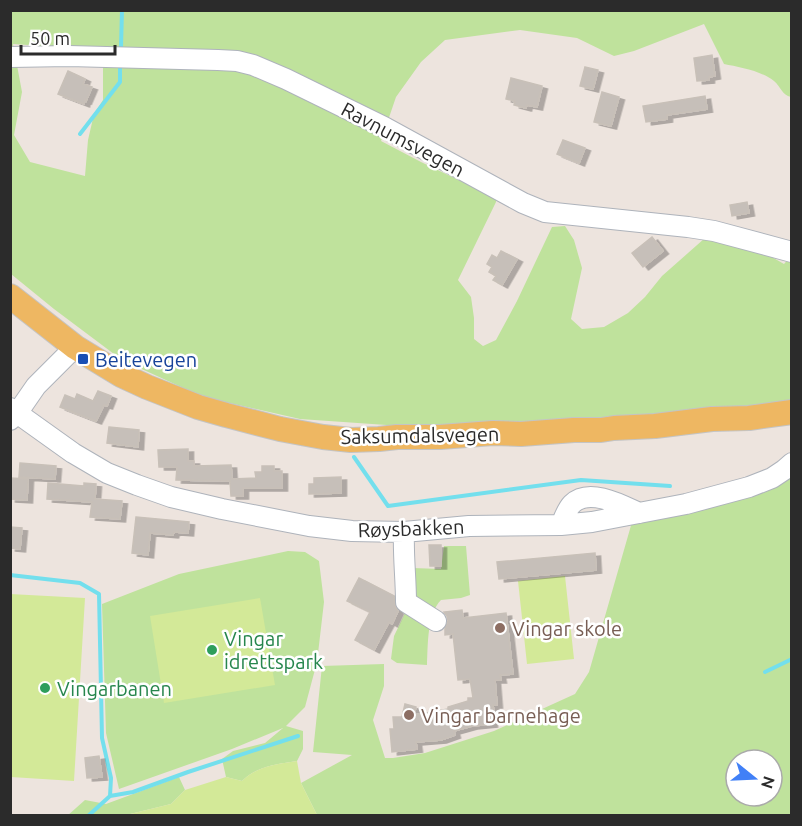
<svg xmlns="http://www.w3.org/2000/svg" width="802" height="826" font-family="Ubuntu,sans-serif">
<style>
.green{fill:#bfe29c;fill-rule:evenodd}
.pitch{fill:#d3e998}
.lines{fill:none;stroke-linecap:round;stroke-linejoin:round}
.stream{stroke:#73dfed;stroke-width:4}
.building{fill:#c6bfb9;stroke:#c8c0b8;stroke-width:1.5;filter:url(#shadow)}
.minor-casing{stroke:#aeb3bb;stroke-width:22}
.major-casing{stroke:#c4c4c4;stroke-width:26}
.minor{stroke:#fff;stroke-width:20}
.major{stroke:#eeb762;stroke-width:24}
.transit-dot{fill:#1a4fb4;stroke:#fff;stroke-width:2}
.education-dot{fill:#8d6e63;stroke:#fff;stroke-width:2}
.leisure-dot{fill:#2e9e5b;stroke:#fff;stroke-width:2}
.labels{text-anchor:middle;dominant-baseline:central;stroke-width:5;stroke-linejoin:round;paint-order:stroke}
.street-label{font-size:20px;fill:#2b2b2b;stroke:#fff}
.transit-label{font-size:20px;fill:#164399;stroke:#fff;text-anchor:start}
.education-label{font-size:20px;fill:#785e54;stroke:#fff;text-anchor:start}
.leisure-label{font-size:20px;fill:#27864d;stroke:#fff;text-anchor:start}
</style>
<defs>
<filter id="shadow"><feDropShadow dx="5.5" dy="3" stdDeviation="0" flood-color="#0004"/></filter>
</defs>
<rect width="100%" height="100%" fill="#ede4de"/>
<path class="green" d="M10 11H791V97C782 95 781 87 774 81 762 71 739 67 724 64L704 24 634 51 614 56 577 38 520 30 445 40 421 62 396 97 381 141 421 162 496 198V202L458 280 471 297 474 318V339L483 346 496 340 517 301 552 227 565 226 574 240 582 268 571 319 582 329 604 327 628 313 645 297 662 276 705 238 763 252 784 264 791 256V403L640 419 401 426 300 419 203 397 122 360 54 309 11 274ZM13 44 103 50V100L94 114 88 140 85 176 30 162 14 135 22 92Z
M791 475V815H317L301 783 352 755 313 752 322 666 384 664V686L373 720 385 758H393L425 753 494 731 575 694 589 672 632 522ZM736 760H772V796H736Z
M444 546H466L470 595 461 598 441 600C427 614 428 645 427 665L397 663 391 659 394 636 411 601 412 568 441 569Z
M288 551 305 552 319 561 324 602 317 662 305 707 286 726 303 731V749L297 761C277 764 257 766 242 781L226 777 222 759 233 751 265 743 283 728 232 749 119 789 106 733 102 604 179 574Z
M179 777 185 790 171 804 126 815 67 816 85 800 106 804Z"/>
<path class="pitch" d="M565 576 574 659 527 664 518 581Z
M10 594 85 598 74 781 11 777Z
M260 598 275 685 164 703 150 616Z
M297 761 301 783 317 815H126L171 804 185 790 226 777 242 781C257 766 277 764 297 761Z"/>
<g class="lines">
<path class="stream" d="M121 47 122 10
M80 134 120 82V68
M354 457 388 506 581 480 670 486
M10 575 80 583 99 594 102 738 111 778 110 796 88 816
M765 672 792 659
M110 796 133 792 188 772 298 736"/>
</g>
<path class="building" d="M712 55 715 76 709 77V80L697 81 694 58Z
M585 67 598 70 593 89 580 86Z
M68 71 85 79 83 84 92 87 86 101 85 100 84 104 58 94Z
M511 78 542 86 537 107 527 105 526 108 514 105 515 101 506 99Z
M602 92 619 97 611 126 594 122Z
M705 96 707 109 667 115V119L646 122 643 106Z
M563 140 585 148 579 163 557 154Z
M747 202 749 213 732 216 730 205Z
M652 237 663 251 643 267 632 253Z
M501 251 517 259 502 285 493 280 496 276 489 272 492 267 487 264 492 255 497 258Z
M98 391 111 396 107 406 104 405 96 421 60 407 65 395 75 399 77 394 93 401Z
M109 427 139 430 138 447 107 443Z
M188 449V461H194V466L231 465 232 479 256 478 255 472H262V466H274V471H282V488H243V496H231L230 481 176 480 177 467H159L158 450Z
M20 463 56 466 55 479 19 477Z
M341 477V493L309 494V484H314V478Z
M10 478 28 479 27 500 10 499Z
M48 483 84 486V483L96 484 95 499 122 501 120 519 90 517 92 502 47 499Z
M136 517 189 522 188 533 174 532 173 535 150 533 148 555 132 553Z
M10 527 22 528 20 549 10 548Z
M429 545H441V566H430Z
M595 553 596 570 499 579 497 562Z
M359 578 394 596 395 607 398 611 392 624 389 622 374 650 355 640 370 612 347 601Z
M462 610 463 618 506 613 513 674 500 675 501 680H495L497 705H493L494 712 491 713 492 724 472 726 454 731 455 735 441 740 416 742 417 749 392 752 390 729H394L393 717H402L405 704 416 707 414 715 448 709V707L468 701V698H473L470 679 458 680 453 634 445 635V629L448 621 447 616 444 612Z
M99 756 102 777 87 778 85 758Z"/>
<g class="lines">
<defs>
<path id="minor" d="M10 57 69 56 218 60 237 61 253 65 286 79 384 127 523 203 545 212 688 227 714 231 792 252
M10 408 73 453 107 473 137 485 171 497 222 509 309 526 352 531 404 532 469 526 561 525 592 522 686 504 749 487 772 478 784 470 792 463
M10 420 18 412 36 386 75 347
M561 525C564 518 567 509 572 504 589 487 622 505 639 513
M404 532C403 555 406 579 406 602L436 621"/>
<path id="major" d="M10 296 75 347 121 375 147 387 198 407 226 415 280 429 323 437 351 440 379 439 397 437H440L493 433 521 434 574 430H601L614 428 655 426 712 419 749 418 792 412"/>
</defs>
<use href="#minor" class="minor-casing"/>
<use href="#major" class="major-casing"/>
<use href="#minor" class="minor"/>
<use href="#major" class="major"/>
</g>
<rect class="transit-dot" x="77" y="353" width="12" height="12" rx="3"/>
<g class="education-dot">
<circle cx="500" cy="628" r="6"/>
<circle cx="409" cy="715" r="6"/>
</g>
<g class="leisure-dot">
<circle cx="212" cy="650" r="6"/>
<circle cx="45" cy="688" r="6"/>
</g>
<g class="labels">
<g class="street-label">
<text transform="translate(403 139) rotate(28)">Ravnumsvegen</text>
<text transform="translate(420 435) rotate(-1)">Saksumdalsvegen</text>
<text transform="translate(411 528) rotate(-2)">Røysbakken</text>
</g>
<g class="transit-label">
<text x="95" y="359">Beitevegen</text>
</g>
<g class="education-label">
<text x="512" y="628">Vingar skole</text>
<text x="421" y="715">Vingar barnehage</text>
</g>
<g class="leisure-label">
<text x="224" y="638">Vingar<tspan x="224" dy="23">idrettspark</tspan></text>
<text x="57" y="688">Vingarbanen</text>
</g>
</g>
<rect width="802" height="826" fill="none" stroke="#2b2b2b" stroke-width="24"/>
<g transform="translate(754 778) rotate(108)"><circle r="28" fill="#ffffff" stroke="#aaaaaa" stroke-width="1.5"/>
<path d="M0-4.5L10 22L0 15L-10 22Z" fill="#4180f7"/>
<text y="-9" font-size="16" font-weight="bold" text-anchor="middle" fill="#2b2b2b">N</text>
</g>
<path d="M21 45v9h94v-9" fill="none" stroke="#2b2b2b" stroke-width="3"/>
<text x="30" y="45" font-size="18" fill="#2b2b2b" stroke="#ffffff" stroke-width="4.5" paint-order="stroke">50 m</text>
</svg>
